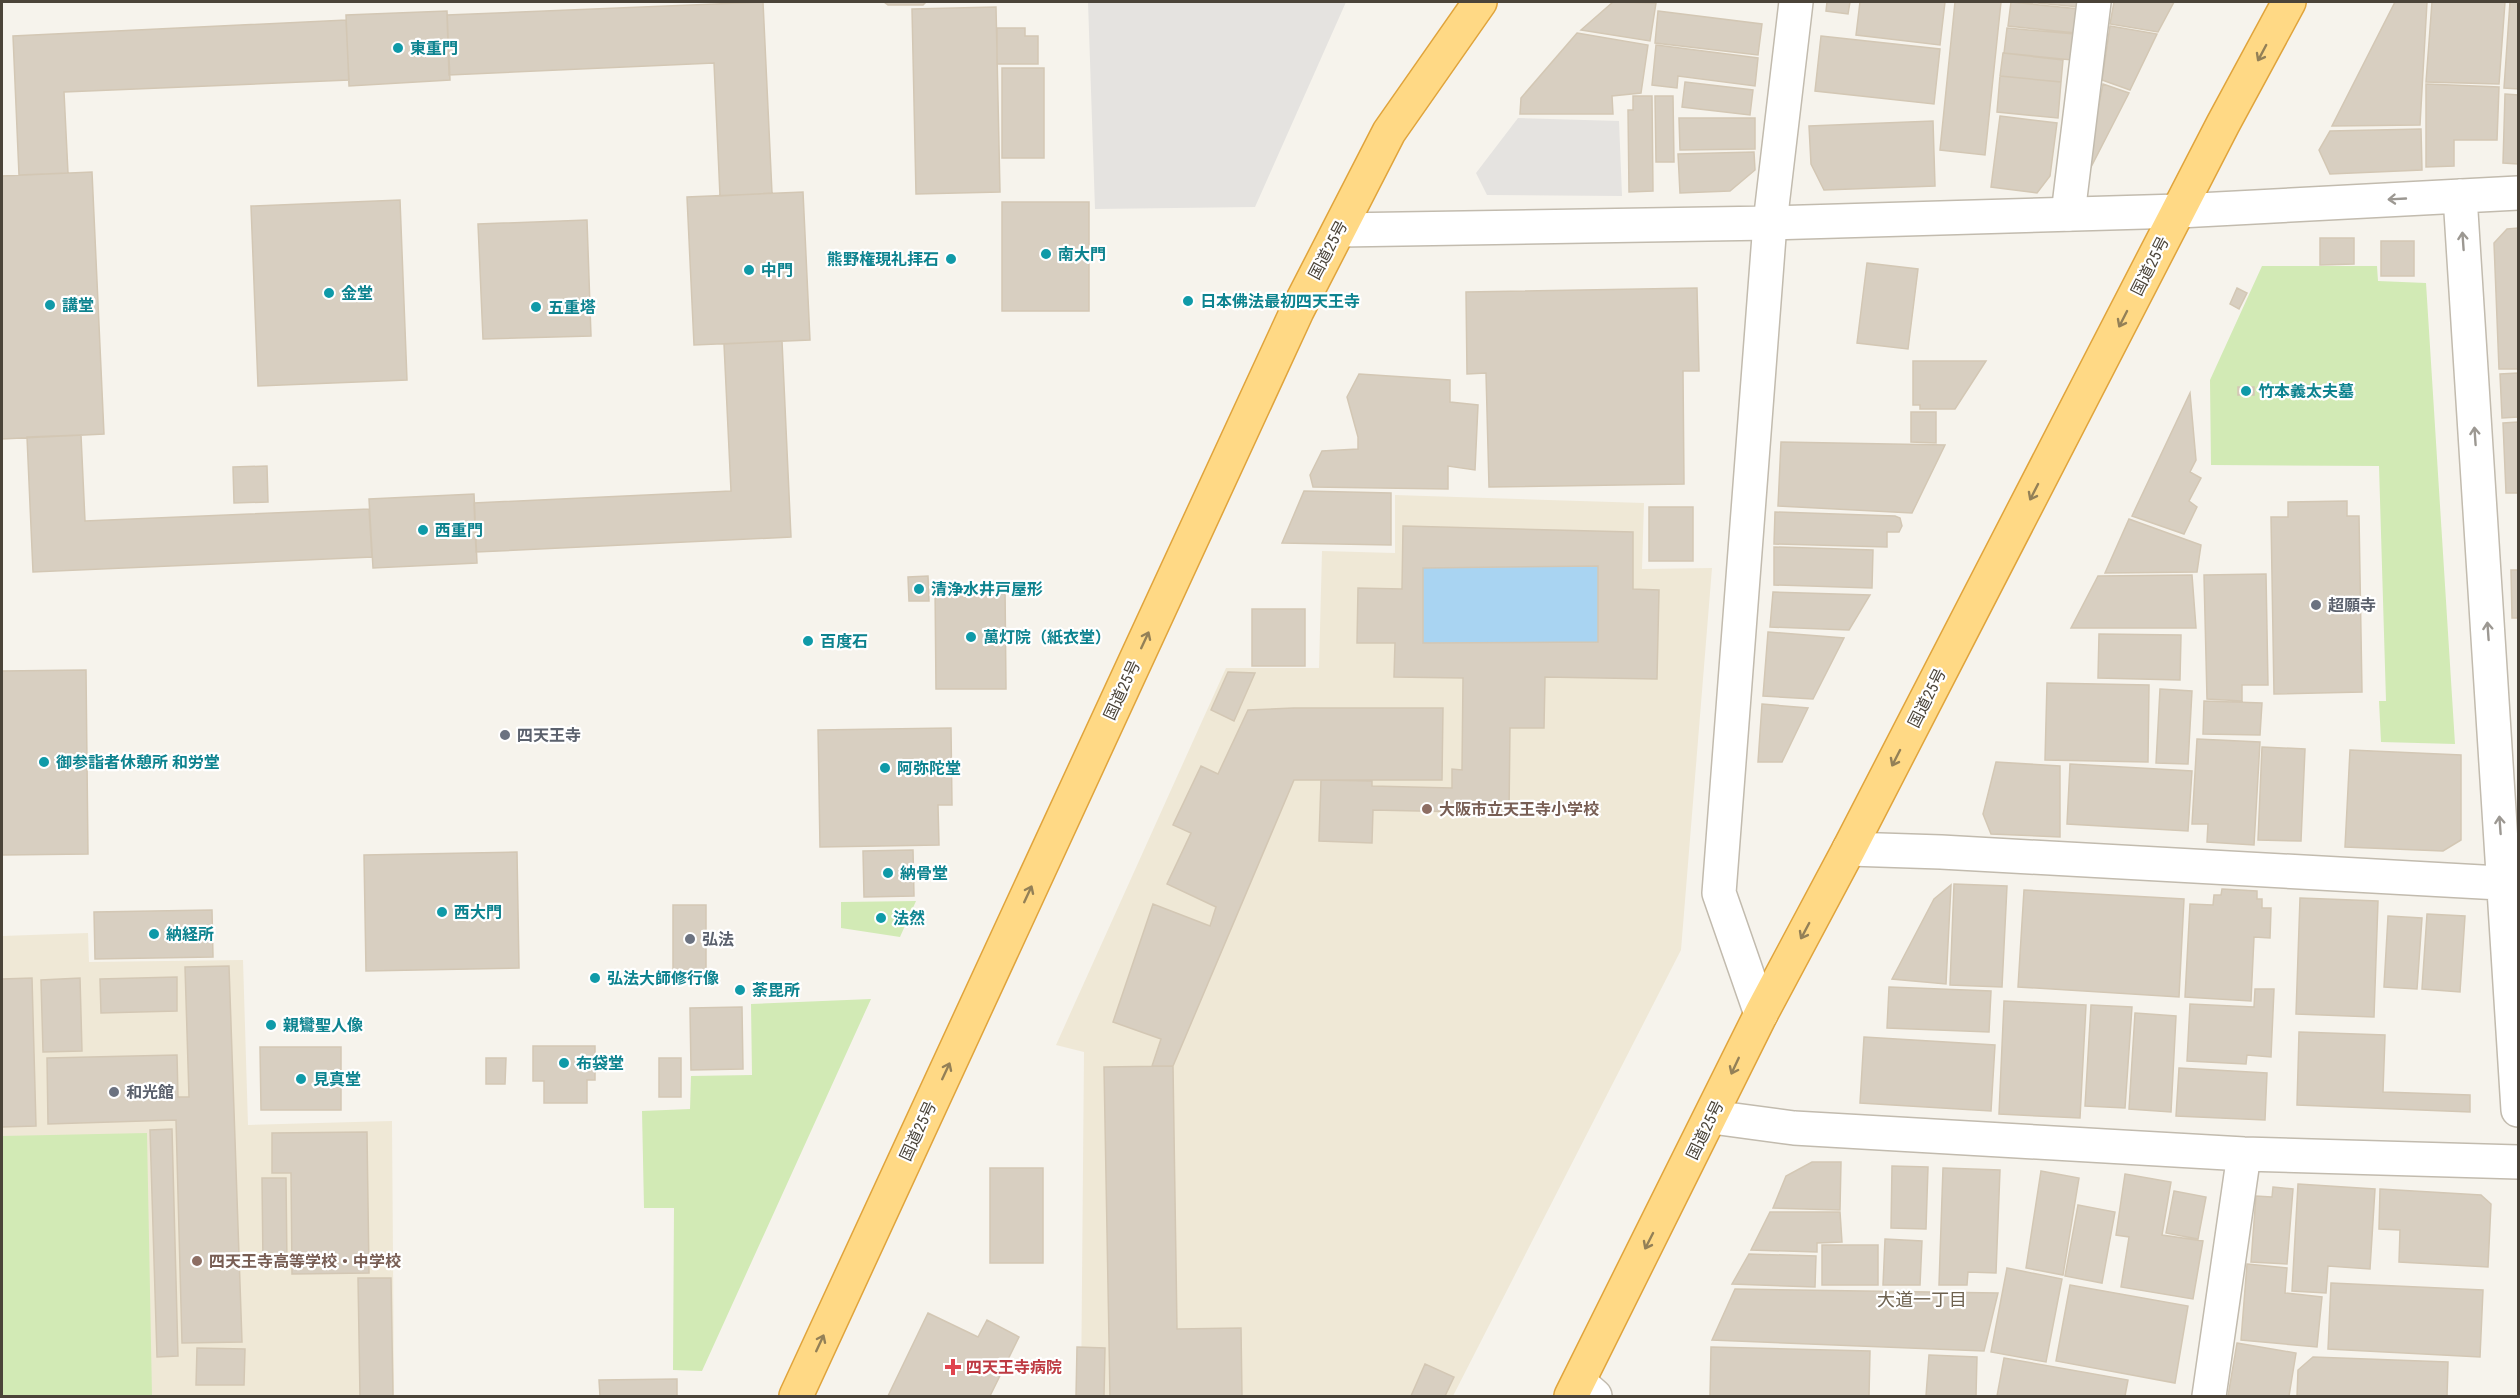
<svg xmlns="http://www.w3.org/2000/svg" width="2520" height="1398" font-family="'Roboto Condensed','Noto Sans JP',sans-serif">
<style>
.education{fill:#efe8d6}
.green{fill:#d2eab5}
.parking{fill:#e5e3e0}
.water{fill:#a9d4f2}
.building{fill:#d8cfc1;stroke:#d3c7b4;stroke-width:1.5;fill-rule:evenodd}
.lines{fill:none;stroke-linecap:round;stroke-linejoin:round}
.minor-casing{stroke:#c2bbae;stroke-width:36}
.tertiary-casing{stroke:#c2bbae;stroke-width:36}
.trunk-casing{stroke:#e0a43c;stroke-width:36}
.minor{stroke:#fff;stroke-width:33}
.tertiary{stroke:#fff;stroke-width:33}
.trunk{stroke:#ffd985;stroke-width:33}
.oneway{stroke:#938057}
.oneway2{stroke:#9c9892}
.culture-dot{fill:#0f9aa8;stroke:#fff;stroke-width:2}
.worship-dot{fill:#6b7280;stroke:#fff;stroke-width:2}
.education-dot{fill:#8d6e63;stroke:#fff;stroke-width:2}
.health-dot{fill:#e0444e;stroke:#fff;stroke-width:2}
.labels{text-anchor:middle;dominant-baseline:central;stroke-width:4.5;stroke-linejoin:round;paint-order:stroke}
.culture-label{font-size:16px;font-weight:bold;fill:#0d838f;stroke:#fff;text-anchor:start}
.street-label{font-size:16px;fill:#4b4439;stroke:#fff}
.worship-label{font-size:16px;font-weight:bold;fill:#5b616d;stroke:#fff;text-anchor:start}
.education-label{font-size:16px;font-weight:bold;fill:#785e54;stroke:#fff;text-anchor:start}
.health-label{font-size:16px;font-weight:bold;fill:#be3a42;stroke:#fff;text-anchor:start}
.neighbourhood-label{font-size:18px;fill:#6e6250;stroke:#fff}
</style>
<rect width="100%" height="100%" fill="#f6f3ec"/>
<path class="education" d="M1395 495 1644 503 1642 569 1712 568 1681 950 1453 1396H1081L1084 1052 1056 1045 1226 668H1319L1322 551 1395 553Z
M88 933 89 962 243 960 248 1125 392 1121 394 1396H2V936Z"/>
<path class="green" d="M2262 266H2377L2378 281 2426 283 2455 744 2381 742 2379 701H2386L2379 466 2211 465 2210 380Z
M916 901 900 937 841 928V902Z
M871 999 702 1371 673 1370 674 1208H644L642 1111 690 1109 691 1076 752 1075 751 1004Z
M147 1133 152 1396H2V1136Z"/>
<path class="parking" d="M1088 2H1346L1255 207 1095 209Z
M1518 118 1619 121 1622 196 1487 195 1476 173Z"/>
<path class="water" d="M1598 566V642L1423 643V568Z"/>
<path class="building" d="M763 2 772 193 720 196 714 63 449 75 447 15Z
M884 2H926L923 5H888Z
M1613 2 1656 3 1650 41 1581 30Z
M1827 2H1850L1848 14 1826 11Z
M1860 2H1945L1940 45 1856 35Z
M1955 2H2001L1985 155 1940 150Z
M2011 2 2079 9 2076 33 2008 26Z
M2027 2H2080L2079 7Z
M2114 2H2174L2158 32 2110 24Z
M2395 2H2427L2420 125 2332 126Z
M2432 2H2505L2499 84 2426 82Z
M2510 2H2518V89L2504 88Z
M996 7 1000 192 916 194 912 9Z
M447 11 450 80 349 86 346 15Z
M1658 11 1762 24 1758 55 1655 43Z
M346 20 349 80 64 92 68 173 19 175 13 36Z
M2110 26 2157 34 2130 90 2102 80Z
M997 28H1025V36H1038V64H997Z
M2007 28 2075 34 2072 60 2004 53Z
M1577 33 1648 45 1641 93 1612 96 1613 114H1520L1521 98Z
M1821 36 1940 49 1934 104 1815 91Z
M1656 45 1758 58 1755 86 1678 76 1677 88 1652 85Z
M2003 53 2063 60 2061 82 2000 76Z
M1002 68H1044V158H1002Z
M2000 76 2061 82 2058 118 1997 112Z
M1685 82 1753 90 1750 115 1682 107Z
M2103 84 2129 93 2089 171 2086 168Z
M2426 84 2499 87 2497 140H2454V166L2426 167Z
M2505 94 2518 95V164L2503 163Z
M1633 96H1652L1653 191 1629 192 1628 110H1633Z
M1655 96H1673L1674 162H1656Z
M2000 116 2057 123 2050 176 2037 193 1991 187Z
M1679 118H1755V149L1680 150Z
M1933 121 1935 186 1824 190 1811 164 1809 126Z
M2421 129 2422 170 2330 174 2319 150 2330 131Z
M1754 152 1755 170 1730 191 1680 193 1678 154Z
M92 172 104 434 2 439V176Z
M803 192 810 340 694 345 687 197Z
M400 200 407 380 258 386 251 206Z
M1002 202H1089V311H1002Z
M587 220 591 336 483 339 478 224Z
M2518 228V369H2499L2494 243 2507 229Z
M2320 238H2354V264L2320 265Z
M2381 241H2414V276H2381Z
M1867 263 1918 269 1908 349 1857 343Z
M1697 288 1699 371H1683L1684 484 1489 487 1486 373 1467 374 1466 292Z
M2237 288 2247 293 2239 309 2230 304Z
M782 341 791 537 476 552 474 503 731 491 724 344Z
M1913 361H1986L1955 409H1920V405H1913Z
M2518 373V417L2502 418 2500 374Z
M1359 374 1450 380V402L1478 405 1475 470 1448 466V489L1313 487 1310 475 1322 451 1358 449V437L1347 397Z
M2238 387H2254V395H2238Z
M2190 393 2196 460 2190 472 2201 478 2189 501 2197 507 2184 534 2132 516Z
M1911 412H1936V443L1911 442Z
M2518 422V493H2506L2503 423Z
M81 435 85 521 369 509 372 557 33 572 27 437Z
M1781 442 1945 445 1912 513 1778 506Z
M267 466 268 502 234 503 233 467Z
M1304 491 1391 493V545L1282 543Z
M474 494 477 563 373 568 369 499Z
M2347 501V516H2359L2362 692 2274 694 2271 517H2288V502Z
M1649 507H1693V561H1649Z
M1775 512 1895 516 1900 518 1902 526 1899 532H1887V547L1774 544Z
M2129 519 2201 545 2197 572 2105 573Z
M1403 526 1633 532V589L1659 590 1657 679 1545 677 1544 728H1510L1509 813 1373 810 1372 843 1319 841 1321 780 1372 781V786L1452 788V769L1462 770 1463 678 1394 677 1395 643H1357L1358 588 1402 589ZM1598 566V642L1423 643V568Z
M1774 547 1873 550 1872 588 1774 585Z
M2511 570H2518V618H2512Z
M2266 574 2268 685H2242V701L2207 699 2204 575Z
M2192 575 2196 628H2071L2098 576Z
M928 576 929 601H909L908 577Z
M1005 585 1006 689H936L935 586Z
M1773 592 1870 595 1849 630 1770 627Z
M1252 609H1305V666H1252Z
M1768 632 1844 638 1813 699 1763 696Z
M2099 634 2181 635 2180 680 2098 678Z
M86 670 88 854 2 855V671Z
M1228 672 1255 673 1234 721 1211 710Z
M2047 683 2149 685 2148 762 2045 760Z
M2160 689 2192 691 2188 764 2156 763Z
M2204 701 2262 703 2260 735 2203 734Z
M1762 704 1808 708 1782 762H1758Z
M1294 708H1443L1442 780H1294L1173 1066H1152L1161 1039 1113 1022 1153 904 1210 926 1216 907 1167 884 1191 833 1173 825 1201 766 1218 774 1248 710Z
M951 728 952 805H938L939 845 820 847 818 730Z
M2197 739 2260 742 2254 845 2207 842 2208 824H2192Z
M2262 747 2305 749 2301 841 2258 840Z
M2350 750 2461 755V840L2443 851 2345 847Z
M1996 762 2060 766V837L1991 834 1983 814Z
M2070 764 2192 771 2188 831 2067 824Z
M913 850 914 896 864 897 863 851Z
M517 852 519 968 366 971 364 855Z
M1954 884 2007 886 2002 987 1950 985Z
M1951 885 1946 984 1892 979 1934 899Z
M2222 889 2257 891V899H2262V908H2271L2270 938 2254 937 2251 1001 2185 997 2190 904 2213 905 2214 895H2221Z
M2024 890 2184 899 2179 997 2018 987Z
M2300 898 2378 901 2374 1017 2296 1014Z
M673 905H706V973L673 974Z
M212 910 213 957 95 959 94 912Z
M2427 914 2465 916 2460 992 2422 989Z
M2388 916 2422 918 2417 989 2384 987Z
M229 966 242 1342 182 1343 176 1120 48 1124 47 1058 177 1055 178 1097H189L185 967Z
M177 977V1011L101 1013 100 979Z
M32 978 36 1126 2 1127V979Z
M80 978 82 1051 43 1052 41 980Z
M1889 987 1991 991 1989 1032 1887 1028Z
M2255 989H2274L2271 1057 2247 1055 2246 1064 2187 1061 2190 1004 2254 1007Z
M2004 1001 2086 1005 2080 1118 1999 1114Z
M2091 1005 2132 1007 2125 1108 2085 1106Z
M742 1007 743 1069 691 1070 690 1008Z
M2135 1013 2176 1016 2171 1112 2129 1109Z
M2299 1032 2385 1035 2383 1092 2470 1095V1112L2297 1105Z
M1864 1037 1995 1045 1991 1111 1860 1103Z
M533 1046H595V1080H587V1103H544V1081H533Z
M260 1047H341V1110H261Z
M486 1058H506L505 1084H486Z
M659 1058H681V1097H659Z
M1173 1066 1177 1329 1241 1328 1242 1396H1110L1104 1067Z
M2179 1068 2267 1073 2265 1120 2176 1116Z
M172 1129 178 1356 157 1357 150 1130Z
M367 1132 369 1273 292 1274 291 1173H272V1133Z
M1812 1162H1841L1840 1210 1773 1208 1786 1176Z
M1892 1166 1928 1167 1926 1229 1891 1228Z
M990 1168H1043V1263H990Z
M1943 1168 2000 1170 1996 1273 1968 1272 1967 1285H1939Z
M2041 1171 2079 1178 2063 1275 2026 1268Z
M2125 1174 2171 1182 2162 1235 2203 1241 2193 1299 2121 1287 2129 1237 2116 1235Z
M262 1178H286L287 1265H263Z
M2298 1184 2375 1189 2370 1269 2328 1266 2326 1293 2292 1291Z
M2273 1187 2293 1189 2287 1264 2251 1262 2256 1196 2272 1197Z
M2380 1189 2481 1195 2491 1204 2488 1267 2399 1262 2400 1230 2379 1229Z
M2174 1191 2206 1197 2198 1239 2166 1233Z
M2078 1205 2115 1212 2102 1283 2065 1276Z
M1770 1212H1840L1842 1242 1817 1243V1252L1751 1250Z
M1885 1239 1922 1241 1920 1285H1883Z
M1822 1245H1878V1285H1822Z
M1749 1254 1816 1256 1815 1287 1732 1284Z
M2247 1264 2287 1268 2285 1293 2322 1297 2317 1347 2241 1340Z
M2007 1268 2062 1279 2046 1362 1991 1352Z
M358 1278H391L393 1396H360Z
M2331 1283 2483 1290 2480 1357 2328 1349Z
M2070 1285 2188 1306 2175 1383 2056 1361Z
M1735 1289 1998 1293 1984 1351 1712 1340Z
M928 1313 978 1337 987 1320 1019 1337 990 1396H888Z
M2237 1343 2296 1353 2289 1396H2228Z
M1077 1347 1105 1348 1104 1396H1076Z
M1711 1347 1870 1351 1869 1396H1710Z
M197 1348 245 1349 244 1385H196Z
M1929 1355 1977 1357 1976 1396H1926Z
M2313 1357 2448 1362 2447 1396H2297L2298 1370Z
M2004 1358 2128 1380 2125 1396H1997Z
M1425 1364 1454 1377 1445 1396H1411Z
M677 1379V1396H600L599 1380Z"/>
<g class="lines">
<defs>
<path id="minor" d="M2460 196 2518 1110
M2179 211 2518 193
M2068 214 2094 2
M1849 849 1941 852 2518 884
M1761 1014 1719 893 1770 223
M1712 1117 1794 1128 2244 1154 2518 1162
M1579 1382 1595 1396
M2209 1396 2244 1154"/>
<path id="tertiary" d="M1770 223 1796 2
M1340 230 1770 223 2179 211"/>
<path id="trunk" d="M796 1396 1297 311 1389 132 1480 2
M1571 1396 1761 1014 1849 849 2223 124 2289 2"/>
</defs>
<use href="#minor" class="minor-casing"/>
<use href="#tertiary" class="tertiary-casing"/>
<use href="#trunk" class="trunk-casing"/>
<use href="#minor" class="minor"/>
<use href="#tertiary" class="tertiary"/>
<use href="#trunk" class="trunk"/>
</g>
<defs><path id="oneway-shaft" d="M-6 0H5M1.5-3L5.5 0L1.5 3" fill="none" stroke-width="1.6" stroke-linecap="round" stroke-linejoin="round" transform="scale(1.5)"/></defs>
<g class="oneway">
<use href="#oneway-shaft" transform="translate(2262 53) rotate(118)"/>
<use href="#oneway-shaft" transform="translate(2123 319) rotate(117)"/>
<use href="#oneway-shaft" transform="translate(2034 492) rotate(117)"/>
<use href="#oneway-shaft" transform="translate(1145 640) rotate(-65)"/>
<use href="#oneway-shaft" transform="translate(1896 758) rotate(117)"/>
<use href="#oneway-shaft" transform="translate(1028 894) rotate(-65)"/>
<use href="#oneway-shaft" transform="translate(1805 931) rotate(118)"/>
<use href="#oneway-shaft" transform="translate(1735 1066) rotate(115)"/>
<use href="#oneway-shaft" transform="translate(946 1071) rotate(-65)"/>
<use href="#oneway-shaft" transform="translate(1649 1241) rotate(117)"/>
<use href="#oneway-shaft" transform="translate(820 1343) rotate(-65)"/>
</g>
<g class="oneway2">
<use href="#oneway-shaft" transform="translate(2397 199) rotate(177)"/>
<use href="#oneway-shaft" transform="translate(2463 241) rotate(-94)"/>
<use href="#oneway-shaft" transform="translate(2475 436) rotate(-94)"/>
<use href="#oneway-shaft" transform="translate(2488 631) rotate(-94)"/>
<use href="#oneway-shaft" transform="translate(2500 825) rotate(-94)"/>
</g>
<g class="culture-dot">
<circle cx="398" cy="48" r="6"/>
<circle cx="1046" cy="254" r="6"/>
<circle cx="951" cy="259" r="6"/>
<circle cx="749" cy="270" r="6"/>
<circle cx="329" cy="293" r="6"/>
<circle cx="1188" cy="301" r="6"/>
<circle cx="50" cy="305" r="6"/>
<circle cx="536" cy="307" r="6"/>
<circle cx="2246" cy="391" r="6"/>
<circle cx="423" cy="530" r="6"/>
<circle cx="919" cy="589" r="6"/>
<circle cx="971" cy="637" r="6"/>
<circle cx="808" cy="641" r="6"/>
<circle cx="44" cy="762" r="6"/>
<circle cx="885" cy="768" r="6"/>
<circle cx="888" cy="873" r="6"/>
<circle cx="442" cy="912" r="6"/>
<circle cx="881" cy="918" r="6"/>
<circle cx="154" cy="934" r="6"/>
<circle cx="595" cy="978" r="6"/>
<circle cx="740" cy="990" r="6"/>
<circle cx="271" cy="1025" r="6"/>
<circle cx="564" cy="1063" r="6"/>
<circle cx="301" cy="1079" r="6"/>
</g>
<g class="worship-dot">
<circle cx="2316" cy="605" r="6"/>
<circle cx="505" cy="735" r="6"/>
<circle cx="690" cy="939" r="6"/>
<circle cx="114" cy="1092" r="6"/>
</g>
<g class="education-dot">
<circle cx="1427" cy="809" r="6"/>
<circle cx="197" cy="1261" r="6"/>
</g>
<path class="health-dot" d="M950 1358h6v6h6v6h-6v6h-6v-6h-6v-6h6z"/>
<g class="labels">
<g class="culture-label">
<text x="410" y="48">東重門</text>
<text x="1058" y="254">南大門</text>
<text x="939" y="259" text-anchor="end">熊野権現礼拝石</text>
<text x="761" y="270">中門</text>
<text x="341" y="293">金堂</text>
<text x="1200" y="301">日本佛法最初四天王寺</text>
<text x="62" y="305">講堂</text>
<text x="548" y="307">五重塔</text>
<text x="2258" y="391">竹本義太夫墓</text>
<text x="435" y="530">西重門</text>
<text x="931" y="589">清浄水井戸屋形</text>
<text x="983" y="637">萬灯院（紙衣堂）</text>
<text x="820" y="641">百度石</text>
<text x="56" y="762">御参詣者休憩所 和労堂</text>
<text x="897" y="768">阿弥陀堂</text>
<text x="900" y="873">納骨堂</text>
<text x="454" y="912">西大門</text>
<text x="893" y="918">法然</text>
<text x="166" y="934">納経所</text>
<text x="607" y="978">弘法大師修行像</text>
<text x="752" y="990">荼毘所</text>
<text x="283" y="1025">親鸞聖人像</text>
<text x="576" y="1063">布袋堂</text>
<text x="313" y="1079">見真堂</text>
</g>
<g class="street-label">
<text transform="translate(1328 250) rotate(-62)">国道25号</text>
<text transform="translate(2150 266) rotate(-63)">国道25号</text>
<text transform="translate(1122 690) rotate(-65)">国道25号</text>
<text transform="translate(1927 698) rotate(-63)">国道25号</text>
<text transform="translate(1705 1130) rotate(-64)">国道25号</text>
<text transform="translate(918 1131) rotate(-65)">国道25号</text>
</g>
<g class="worship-label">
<text x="2328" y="605">超願寺</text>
<text x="517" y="735">四天王寺</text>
<text x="702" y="939">弘法</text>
<text x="126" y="1092">和光館</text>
</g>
<g class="education-label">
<text x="1439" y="809">大阪市立天王寺小学校</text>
<text x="209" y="1261">四天王寺高等学校・中学校</text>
</g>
<g class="health-label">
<text x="966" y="1367">四天王寺病院</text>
</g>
<g class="neighbourhood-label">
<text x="1922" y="1299">大道一丁目</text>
</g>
</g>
<rect width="2520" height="1398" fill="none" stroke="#4b4439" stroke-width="6"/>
</svg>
